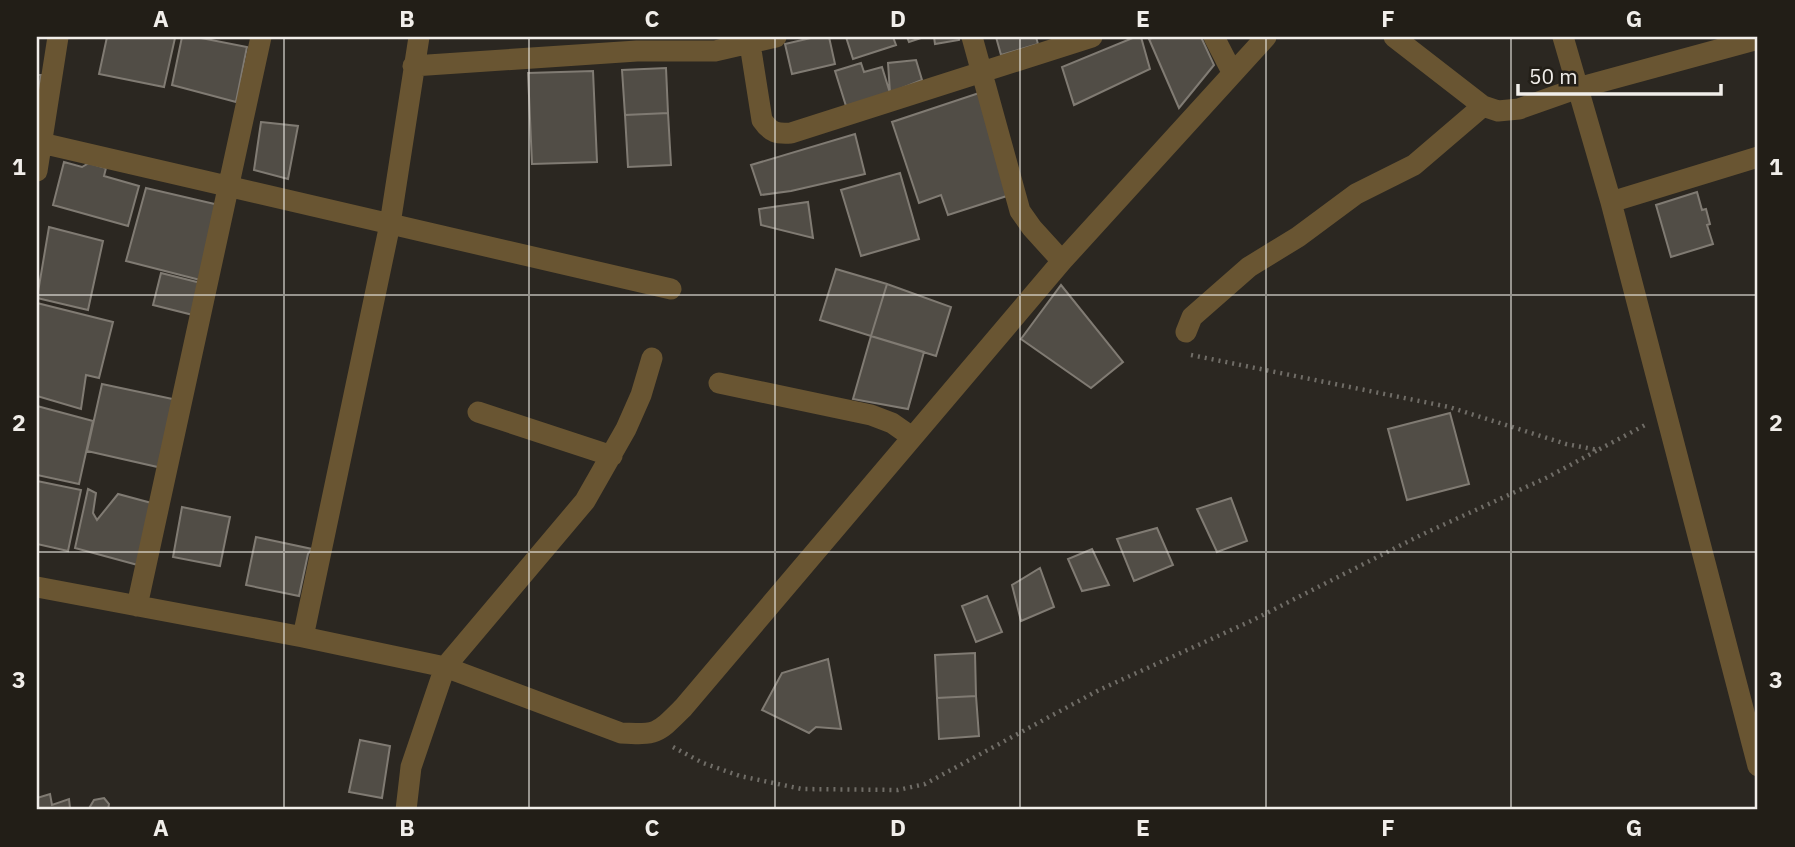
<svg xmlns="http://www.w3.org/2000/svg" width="1795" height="847" font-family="'IBM Plex Sans',sans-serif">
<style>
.building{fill:#514d46;stroke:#807b73;stroke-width:2}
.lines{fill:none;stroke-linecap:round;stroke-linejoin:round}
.path{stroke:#706d67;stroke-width:4.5;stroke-dasharray:2 5;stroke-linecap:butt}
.minor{stroke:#695532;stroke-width:21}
.grid{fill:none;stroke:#f1eeea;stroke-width:2;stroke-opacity:0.55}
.neatline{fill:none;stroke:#f1eeea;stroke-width:2.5}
.grid-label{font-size:23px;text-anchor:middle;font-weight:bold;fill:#f1eeea}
</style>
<rect width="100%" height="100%" fill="#2b2721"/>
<path class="building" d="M107 37 175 38 164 87 99 74Z
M182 37H196L247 47 236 102 172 85Z
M815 37H829L835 64 792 74 785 44Z
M846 37H893L896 45 853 59Z
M907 37H924L909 42Z
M934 37H959V40L935 44Z
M996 37H1036L1038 44 1001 55Z
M1135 37H1141L1150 69 1074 105 1062 67Z
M1155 37H1201L1214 65 1179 108 1149 39Z
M916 60 922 80 890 93 888 63Z
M861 63 864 72 882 67 890 93 846 106 835 71Z
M666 68 668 113 625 115 622 70Z
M593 71 597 162 532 164 528 73Z
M37 75H41L37 102Z
M979 93 1013 194 948 215 941 195 919 203 892 122Z
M668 113 671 165 628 167 625 115Z
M261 122 298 126 288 179 254 170Z
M855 134 865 174 791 191 761 195 751 165Z
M64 162 82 167 89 163 106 168 104 176 139 186 128 226 53 205Z
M900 173 919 239 861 256 841 190Z
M146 188 219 205 204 281 126 261Z
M1697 192 1702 210 1706 209 1710 224 1707 225 1713 244 1671 257 1656 205Z
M808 202 813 238 761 225 759 209Z
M49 227 103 241 88 310 37 298Z
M836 269 887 284 871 336 820 320Z
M161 273 205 284 197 316 153 305Z
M887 284 951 307 936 356 871 336Z
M1061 285 1123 362 1091 388 1021 339Z
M37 303 113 322 99 378 86 375 81 409 37 396Z
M871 336 924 352 908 409 853 399Z
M102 384 182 401 162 468 87 451Z
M37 406 93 421 79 484 37 475Z
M1450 413 1469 484 1407 500 1388 429Z
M37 481 81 490 68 551 37 544Z
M88 489 96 493 93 513 97 520 118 494 159 505 145 567 75 548Z
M1231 498 1247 541 1217 552 1197 509Z
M182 507 230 517 220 566 173 557Z
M1157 528 1173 565 1134 581 1117 539Z
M256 537 312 549 308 554 299 596 246 585Z
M1092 549 1109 585 1082 591 1068 559Z
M1040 568 1054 607 1021 621 1012 585Z
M987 596 1002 632 976 642 962 606Z
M975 653 976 696 937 698 935 655Z
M828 659 841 729 816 727 809 733 762 710 782 673Z
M976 696 979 736 939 739 937 698Z
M360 740 390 746 382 798 349 792Z
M50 794 52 805 69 799 70 808 75 810H37V798Z
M104 798 109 804 108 810H88L94 800Z"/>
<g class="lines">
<path class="path" d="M1191 355 1449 407 1566 444 1598 450 1647 424
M673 747 703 763 740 776 802 789 898 790 925 784 1099 690 1251 621 1421 535 1548 477 1598 450"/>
<path class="minor" d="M972 37 1020 211 1032 228 1062 261
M1214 37 1232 72
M1394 37 1483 106 1498 111 1519 109 1578 88 1758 39
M1563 37 1611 202 1758 766
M750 44 762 120C771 133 777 134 791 133L1092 37
M413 66 637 51H715L776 37
M37 142 671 289
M37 171 58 37
M1611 202 1758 157
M1186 332 1192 317 1249 267 1298 237 1356 194 1414 165 1483 106
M719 383 871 415 892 423 912 437
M478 412 612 456
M37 587 303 637 445 667 621 733C657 735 657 734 683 708L1062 261 1266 37
M137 606 261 37
M303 637 390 224 419 37
M406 810 411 767 445 667 585 501 626 429 641 395 652 358"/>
</g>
<path class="grid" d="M284 37V810M529 37V810M775 37V810M1020 37V810M1266 37V810M1511 37V810M37 295H1758M37 552H1758"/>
<rect width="1795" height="847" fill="none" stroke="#221e17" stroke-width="77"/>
<path d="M1518 84v10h203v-10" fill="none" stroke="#f1eeea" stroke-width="3.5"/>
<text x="1529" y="84" font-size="21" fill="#f1eeea" stroke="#221e17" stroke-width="5" paint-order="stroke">50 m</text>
<rect x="38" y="38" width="1718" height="770" class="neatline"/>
<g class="grid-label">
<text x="161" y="27">A</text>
<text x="407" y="27">B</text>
<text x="652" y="27">C</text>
<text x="898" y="27">D</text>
<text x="1143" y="27">E</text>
<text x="1388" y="27">F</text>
<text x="1634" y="27">G</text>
<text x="19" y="175">1</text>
<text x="1776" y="175">1</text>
<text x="19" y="431">2</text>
<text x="1776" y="431">2</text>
<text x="19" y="688">3</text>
<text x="1776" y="688">3</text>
<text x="161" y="836">A</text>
<text x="407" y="836">B</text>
<text x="652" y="836">C</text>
<text x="898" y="836">D</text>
<text x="1143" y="836">E</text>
<text x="1388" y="836">F</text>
<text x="1634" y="836">G</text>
</g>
</svg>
